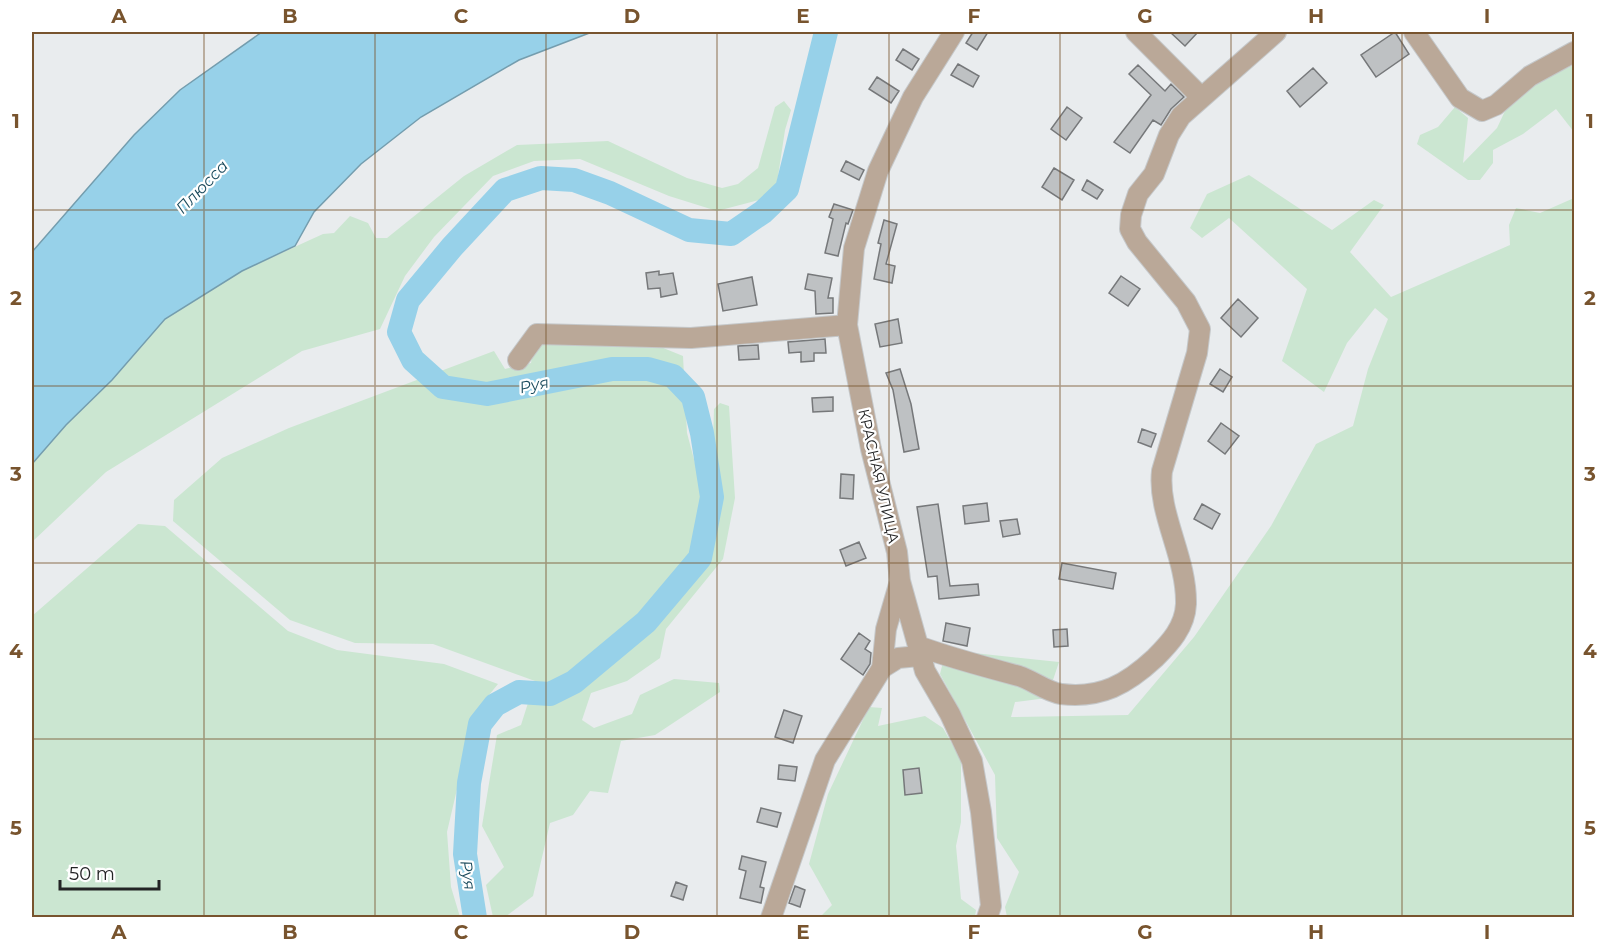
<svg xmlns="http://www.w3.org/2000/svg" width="1606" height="949" font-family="Montserrat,sans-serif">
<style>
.green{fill:#cbe6d1}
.water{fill:#97d1e9;stroke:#749dae;stroke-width:1.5}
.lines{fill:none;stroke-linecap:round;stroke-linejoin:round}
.river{stroke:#97d1e9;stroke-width:24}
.building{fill:#bec1c3;stroke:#76787a;stroke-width:1.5}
.minor-casing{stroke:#c5c8ca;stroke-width:22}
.minor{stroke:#baa898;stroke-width:20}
.grid{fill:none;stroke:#78542e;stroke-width:1.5;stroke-opacity:0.55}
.labels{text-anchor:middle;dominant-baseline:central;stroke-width:4.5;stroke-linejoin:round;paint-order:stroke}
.street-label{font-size:15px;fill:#232425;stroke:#fff}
.water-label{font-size:16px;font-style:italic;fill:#1b4b5d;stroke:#fff}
.neatline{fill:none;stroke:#78542e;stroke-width:2}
.grid-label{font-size:20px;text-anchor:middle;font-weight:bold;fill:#78542e}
</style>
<rect width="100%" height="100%" fill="#e9ecee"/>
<path class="green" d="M1574 65V132L1556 109 1523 134 1493 150V163L1480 180H1468L1417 144 1420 135 1438 127 1455 107 1468 118 1463 163 1497 128 1505 111 1540 80Z
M784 101 791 110 785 130 777 183 759 200 717 211 669 196 580 159 534 161 493 176 434 237 405 276 380 329 302 351 106 472 32 542V464L66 425 112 380 165 319 242 271 323 234 334 233 350 216 368 223 376 238H387L464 176 517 145 608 141 687 178 722 188 738 184 758 168 775 107Z
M1249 175 1332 230 1374 200 1384 205 1350 252 1391 297 1510 245 1509 225 1516 208 1540 213 1574 198V917H1007L1005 907 1019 872 997 838 995 775 940 674 943 662 965 652 1059 662 1047 698 1015 702 1011 717 1128 715 1194 637 1271 526 1316 444 1353 426 1368 369 1388 319 1375 308 1347 343 1324 392 1282 361 1307 289 1229 218 1202 238 1190 228 1207 194Z
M651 343 683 356 687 433 700 482 712 476 714 409 720 403 729 406 735 498 723 559 666 629 660 658 627 681 591 693 582 720 594 728 632 714 640 695 674 679 719 683 720 692 655 735 621 741 608 793 590 791 573 815 550 823 533 896 505 917H493L486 885 504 867 482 826 497 735 521 725 535 681 433 644 355 643 290 620 173 521 174 500 222 458 289 428 494 351 505 369 531 363 534 344Z
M138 524 165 526 288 631 337 650 444 664 498 684 475 712 447 832 451 887 460 917H32V616Z
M869 707 882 708 878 726 925 716 943 728 961 760V822L956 846 961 899 976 910 975 917H820L832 905 809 864 828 794Z"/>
<path class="water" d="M262 32H592L519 60 421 117 361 164 314 212 295 246 242 271 165 319 112 380 66 425 32 464V252L134 135 180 90Z"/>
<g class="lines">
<path class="river" d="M475 918 465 854 469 783 480 724 495 705 519 692 550 694 574 682 646 622 700 558 712 497 702 433 693 397 673 376 648 369H612L487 394 443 387 413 360 399 332 408 300 452 247 505 190 541 178 574 180 610 193 689 230 731 234 763 212 787 189 826 32"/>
</g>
<path class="building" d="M973 32H988L977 50 966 43Z
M1170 32H1198L1185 46Z
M1395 32 1409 54 1376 77 1361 55Z
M903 49 919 59 912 70 896 60Z
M958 64 979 76 973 87 951 75Z
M1138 65 1165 91 1171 84 1184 97 1171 109 1161 125 1153 120 1130 153 1114 142 1151 95 1129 74Z
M1313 68 1327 83 1300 107 1287 91Z
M877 77 899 91 891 103 869 89Z
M1067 107 1082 118 1066 140 1051 129Z
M846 161 864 170 859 180 841 171Z
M1054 168 1074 180 1062 200 1042 187Z
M1087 180 1103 190 1097 199 1082 190Z
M834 204 853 210 848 224 846 223 838 256 825 253 833 219 829 217Z
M884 220 897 224 886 264 895 266 892 283 874 279 881 244 878 243Z
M659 271V275L673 273 677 294 661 297 660 288 648 289 646 273Z
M808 274 832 278 828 298H833V313L816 314 815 291 805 289Z
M1121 276 1140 289 1128 306 1109 293Z
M752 277 757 305 723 311 718 284Z
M1238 299 1258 318 1241 337 1221 318Z
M898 319 902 343 880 347 875 324Z
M825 339 826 353H814V361L801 362V352L789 353 788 342Z
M758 345 759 359 739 360 738 346Z
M900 369 911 404 919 449 904 452 893 390 886 373Z
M1220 369 1232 377 1223 392 1210 384Z
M833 397V411L813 412 812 398Z
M1221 423 1239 436 1225 454 1208 441Z
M1142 429 1156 434 1151 447 1138 442Z
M841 474 854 475 853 499 840 498Z
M987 503 989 521 965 524 963 506Z
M938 504 950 586 978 584 979 595 939 599 937 576 928 577 917 507Z
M1202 504 1220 514 1212 529 1194 519Z
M1017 519 1020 534 1003 537 1000 521Z
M859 542 866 558 846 566 840 550Z
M1062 563 1116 573 1113 589 1059 579Z
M946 623 970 628 967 646 943 641Z
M1067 629 1068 646 1054 647 1053 630Z
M859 633 870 641 865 649 871 653 870 664 863 675 841 659Z
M784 710 802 716 793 743 775 737Z
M779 765 797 767 795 781 778 779Z
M919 768 922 793 905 795 903 770Z
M761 808 781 813 777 827 757 822Z
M742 856 766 862 760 887 764 888 761 903 740 898 746 871 739 869Z
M676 882 687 886 683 900 671 896Z
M795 886 805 890 800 907 789 903Z"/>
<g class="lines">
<defs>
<path id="minor" d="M1136 32 1201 97
M1414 32 1460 98 1482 111 1496 105 1530 76 1574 52
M518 360 537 334 691 338 847 325
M900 581 925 671 950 714 972 761 981 812 991 906 987 918
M918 646C951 658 985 667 1019 676 1032 680 1047 692 1061 694 1101 699 1127 684 1155 658 1170 643 1185 627 1186 604 1187 557 1157 513 1162 471L1197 353 1200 329 1186 302 1137 242 1130 229 1131 215 1138 194 1154 174 1169 135 1181 116 1276 32
M882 668 898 658 919 656
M771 918 825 760 882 668 886 629 900 581 897 552 871 449 847 325 854 248 878 171 913 97 954 32"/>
</defs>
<use href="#minor" class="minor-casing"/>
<use href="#minor" class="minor"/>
</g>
<path class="grid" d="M204 32V918M375 32V918M546 32V918M717 32V918M889 32V918M1060 32V918M1231 32V918M1402 32V918M32 210H1574M32 386H1574M32 563H1574M32 739H1574"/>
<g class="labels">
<g class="street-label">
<text transform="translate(879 476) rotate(77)">КРАСНАЯ УЛИЦА</text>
</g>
<g class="water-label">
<text transform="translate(202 187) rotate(-46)">Плюсса</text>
<text transform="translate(534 385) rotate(-12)">Руя</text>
<text transform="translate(468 875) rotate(81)">Руя</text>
</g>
</g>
<rect width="1606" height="949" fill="none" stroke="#ffffff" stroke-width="66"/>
<path d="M60 880v9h99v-9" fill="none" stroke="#232425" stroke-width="3"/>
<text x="69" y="880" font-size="18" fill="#232425" stroke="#ffffff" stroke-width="4.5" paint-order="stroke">50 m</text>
<rect x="33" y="33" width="1540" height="883" class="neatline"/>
<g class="grid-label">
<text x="119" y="23">A</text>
<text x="290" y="23">B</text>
<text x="461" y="23">C</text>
<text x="632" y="23">D</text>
<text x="803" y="23">E</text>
<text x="974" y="23">F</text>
<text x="1145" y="23">G</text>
<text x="1316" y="23">H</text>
<text x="1487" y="23">I</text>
<text x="16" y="128">1</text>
<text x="1590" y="128">1</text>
<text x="16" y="305">2</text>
<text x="1590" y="305">2</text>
<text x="16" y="481">3</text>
<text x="1590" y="481">3</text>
<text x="16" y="658">4</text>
<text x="1590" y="658">4</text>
<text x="16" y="835">5</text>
<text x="1590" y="835">5</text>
<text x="119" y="939">A</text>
<text x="290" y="939">B</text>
<text x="461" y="939">C</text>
<text x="632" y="939">D</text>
<text x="803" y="939">E</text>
<text x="974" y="939">F</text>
<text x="1145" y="939">G</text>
<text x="1316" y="939">H</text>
<text x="1487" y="939">I</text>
</g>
</svg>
